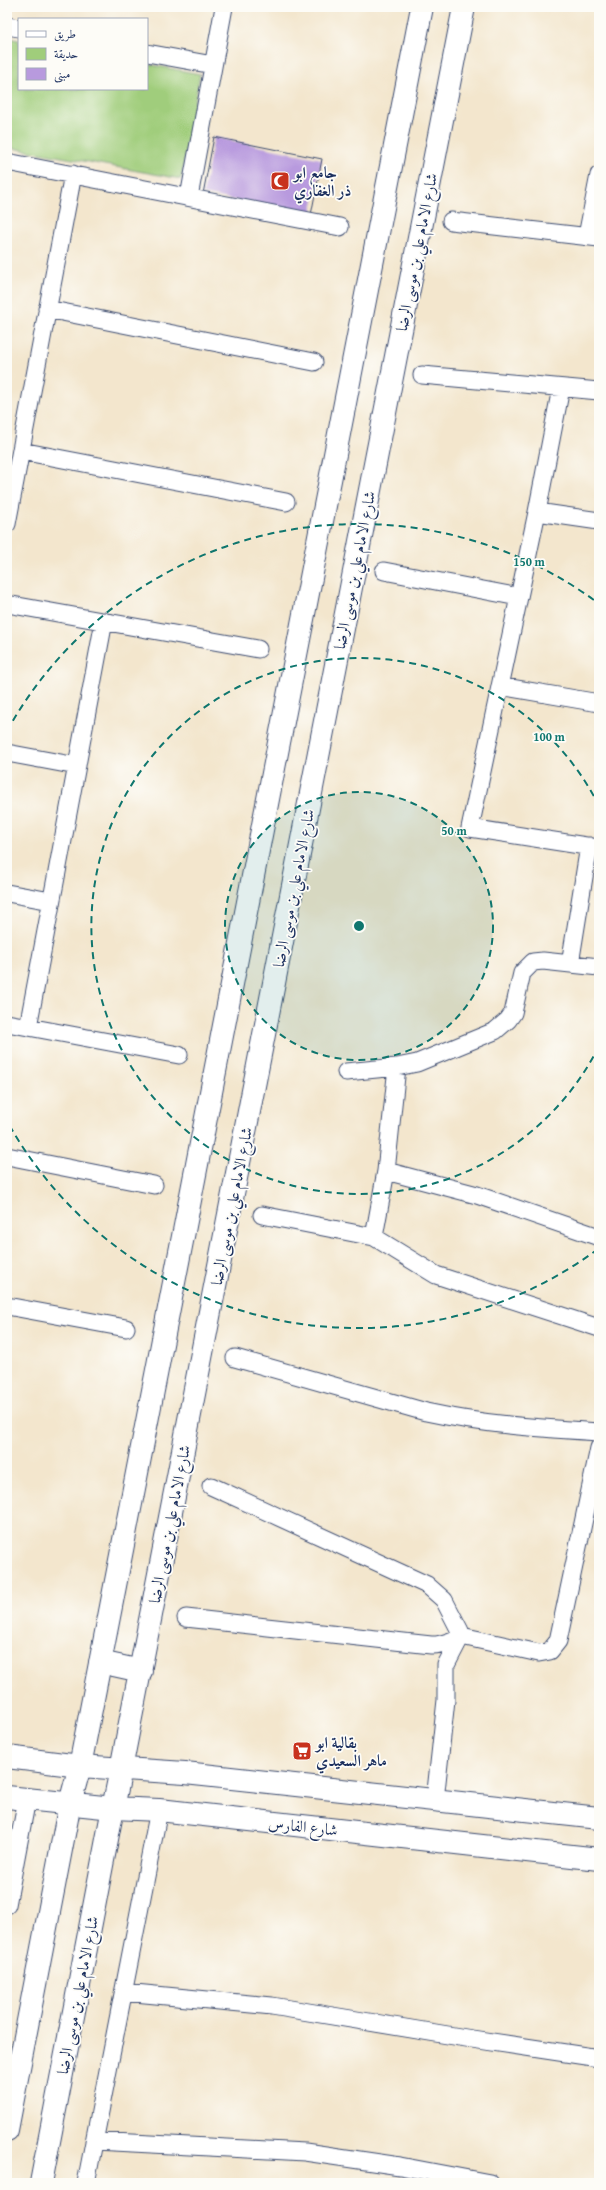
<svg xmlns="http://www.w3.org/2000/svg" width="606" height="2190" font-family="'Gentium Book Plus',Amiri,serif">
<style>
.green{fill:#a0cd7b;stroke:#5e7e6c}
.building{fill:#b89ade}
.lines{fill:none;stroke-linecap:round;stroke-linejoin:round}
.street-casing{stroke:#3b4a6f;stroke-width:19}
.secondary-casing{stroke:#3b4a6f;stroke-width:24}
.primary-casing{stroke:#3b4a6f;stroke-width:24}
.street{stroke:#fff;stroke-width:17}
.secondary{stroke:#fff;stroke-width:22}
.primary{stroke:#fff;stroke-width:22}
.ring{fill:none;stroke:#0f766e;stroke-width:2;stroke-dasharray:7 5}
.labels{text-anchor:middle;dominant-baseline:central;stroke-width:3.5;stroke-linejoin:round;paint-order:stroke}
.poi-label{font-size:16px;font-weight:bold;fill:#1b2f5e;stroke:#fdfcf7;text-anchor:start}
.street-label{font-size:16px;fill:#1b2f5e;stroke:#fdfcf7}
.centre{fill:#0f766e;stroke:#fdfcf7;stroke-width:2}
.ring-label{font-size:12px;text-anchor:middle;font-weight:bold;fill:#0f766e;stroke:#fdfcf7;stroke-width:3.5;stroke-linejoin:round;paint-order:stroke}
</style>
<rect width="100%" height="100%" fill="#fdfcf7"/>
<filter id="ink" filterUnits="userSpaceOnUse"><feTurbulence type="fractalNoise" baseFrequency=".025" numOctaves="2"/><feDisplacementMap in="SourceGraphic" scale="8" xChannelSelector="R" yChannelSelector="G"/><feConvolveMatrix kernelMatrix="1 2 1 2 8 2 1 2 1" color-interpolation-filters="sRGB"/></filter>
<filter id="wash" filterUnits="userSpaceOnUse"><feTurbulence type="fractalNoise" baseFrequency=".012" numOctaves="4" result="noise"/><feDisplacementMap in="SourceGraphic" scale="16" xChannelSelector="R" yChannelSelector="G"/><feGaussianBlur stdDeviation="0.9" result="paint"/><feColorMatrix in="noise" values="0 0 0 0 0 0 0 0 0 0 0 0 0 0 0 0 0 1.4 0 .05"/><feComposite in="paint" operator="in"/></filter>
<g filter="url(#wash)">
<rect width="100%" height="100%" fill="#f3e6cd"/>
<path class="green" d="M7 38 19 40V89H147V64L200 74 181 179 7 147Z"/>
<g id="blocks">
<path class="building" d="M214 137 322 159 311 215 203 194Z"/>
</g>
</g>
<g filter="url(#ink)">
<use href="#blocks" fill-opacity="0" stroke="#3b4a6f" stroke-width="1"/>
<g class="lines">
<defs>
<path id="street" d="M7 26 19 28
M147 53 213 65
M7 162 340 227
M189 197 224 7
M451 221 599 238
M587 236 599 175
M47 309 314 362
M422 375 599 391
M561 388 537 512 470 828 599 848
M21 451 286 502
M537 512 599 521
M7 524 73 174
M384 571 519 597
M7 604 258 649
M500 686 599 703
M7 753 77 766
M7 893 51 901
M570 964 589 846
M7 1023 179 1055
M28 1027 104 621
M346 1072 397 1067 417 1063 495 1031 508 1020 513 1013 522 973 533 962 543 961 599 967
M7 1156 154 1185
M386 1171 477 1195 599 1237
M262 1215 374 1237 436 1275 599 1328
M374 1237 386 1171 397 1067
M7 1306 126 1328
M235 1358 426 1412C486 1425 538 1428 599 1432
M211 1486 427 1585 444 1600 460 1631V1638L446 1665V1700L435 1800
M186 1618 431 1645C444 1646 453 1638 466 1637L539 1653 550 1651 558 1641 599 1448
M7 1905 27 1799
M124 1992 272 2006 472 2039 599 2058
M94 2141 305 2152 400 2166 490 2183
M86 2183 159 1810"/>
<path id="secondary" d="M100 1662 141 1671
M80 1766 422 7
M121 1769 464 7
M7 2130 70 1803
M41 2183 113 1808"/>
<path id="primary" d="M7 1757 80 1766 185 1773 599 1818
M7 1797 113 1808 159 1810 599 1859
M70 1803 80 1766
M113 1808 121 1769"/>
</defs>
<use href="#street" class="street-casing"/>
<use href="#secondary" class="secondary-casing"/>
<use href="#primary" class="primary-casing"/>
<use href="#street" class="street"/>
<use href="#secondary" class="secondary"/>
<use href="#primary" class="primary"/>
</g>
</g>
<circle cx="359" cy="926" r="134" fill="#0f766e" fill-opacity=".12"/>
<g class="ring">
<circle cx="359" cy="926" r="134"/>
<path d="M599 1046A268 268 0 1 1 599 806"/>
<path d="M598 1249A402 402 0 0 1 7 1121M7 731A402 402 0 0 1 598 603"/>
</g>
<defs>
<symbol id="mosque-square" viewBox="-11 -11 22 22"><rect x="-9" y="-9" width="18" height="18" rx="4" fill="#c8321e" stroke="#fdfcf7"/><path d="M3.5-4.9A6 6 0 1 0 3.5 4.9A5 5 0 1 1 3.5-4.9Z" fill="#fff"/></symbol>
<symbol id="supermarket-square" viewBox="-11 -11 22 22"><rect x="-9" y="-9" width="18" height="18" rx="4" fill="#c8321e" stroke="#fdfcf7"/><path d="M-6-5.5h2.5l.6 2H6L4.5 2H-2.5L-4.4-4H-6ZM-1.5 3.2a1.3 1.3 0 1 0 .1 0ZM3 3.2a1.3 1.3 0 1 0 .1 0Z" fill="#fff"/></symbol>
</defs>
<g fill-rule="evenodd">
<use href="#mosque-square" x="269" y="170" width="22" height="22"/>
<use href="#supermarket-square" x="291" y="1740" width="22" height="22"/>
</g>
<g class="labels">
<g class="poi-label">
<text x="294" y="172">جامع ابو<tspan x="294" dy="18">ذر الغفاري</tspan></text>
<text x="316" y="1742">بقالية ابو<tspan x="316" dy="18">ماهر السعيدي</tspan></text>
</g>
<g class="street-label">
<text transform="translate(416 252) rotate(-79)">شارع الامام علي بن موسى الرضا</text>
<text transform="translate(354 570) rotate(-79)">شارع الامام علي بن موسى الرضا</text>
<text transform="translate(293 888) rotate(-79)">شارع الامام علي بن موسى الرضا</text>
<text transform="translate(231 1206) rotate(-79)">شارع الامام علي بن موسى الرضا</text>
<text transform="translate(169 1524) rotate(-79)">شارع الامام علي بن موسى الرضا</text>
<text transform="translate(303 1826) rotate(6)">شارع الفارس</text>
<text transform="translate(77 1995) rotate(-79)">شارع الامام علي بن موسى الرضا</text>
</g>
</g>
<circle cx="359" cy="926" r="6" class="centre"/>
<g class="ring-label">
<text x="529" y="566">150 m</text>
<text x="549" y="741">100 m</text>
<text x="454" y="835">50 m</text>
</g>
<rect width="606" height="2190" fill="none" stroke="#fdfcf7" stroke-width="24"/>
<rect x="18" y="18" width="130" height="72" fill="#fdfcf7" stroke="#a3aaba"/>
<rect x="26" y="31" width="20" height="6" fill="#ffffff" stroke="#a3aaba"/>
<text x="54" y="38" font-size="12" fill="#1b2f5e">طريق</text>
<rect x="26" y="48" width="20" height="12" fill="#a0cd7b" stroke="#a3aaba"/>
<text x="54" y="58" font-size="12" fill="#1b2f5e">حديقة</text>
<rect x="26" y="68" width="20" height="12" fill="#b89ade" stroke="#a3aaba"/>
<text x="54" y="78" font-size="12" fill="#1b2f5e">مبنى</text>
</svg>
